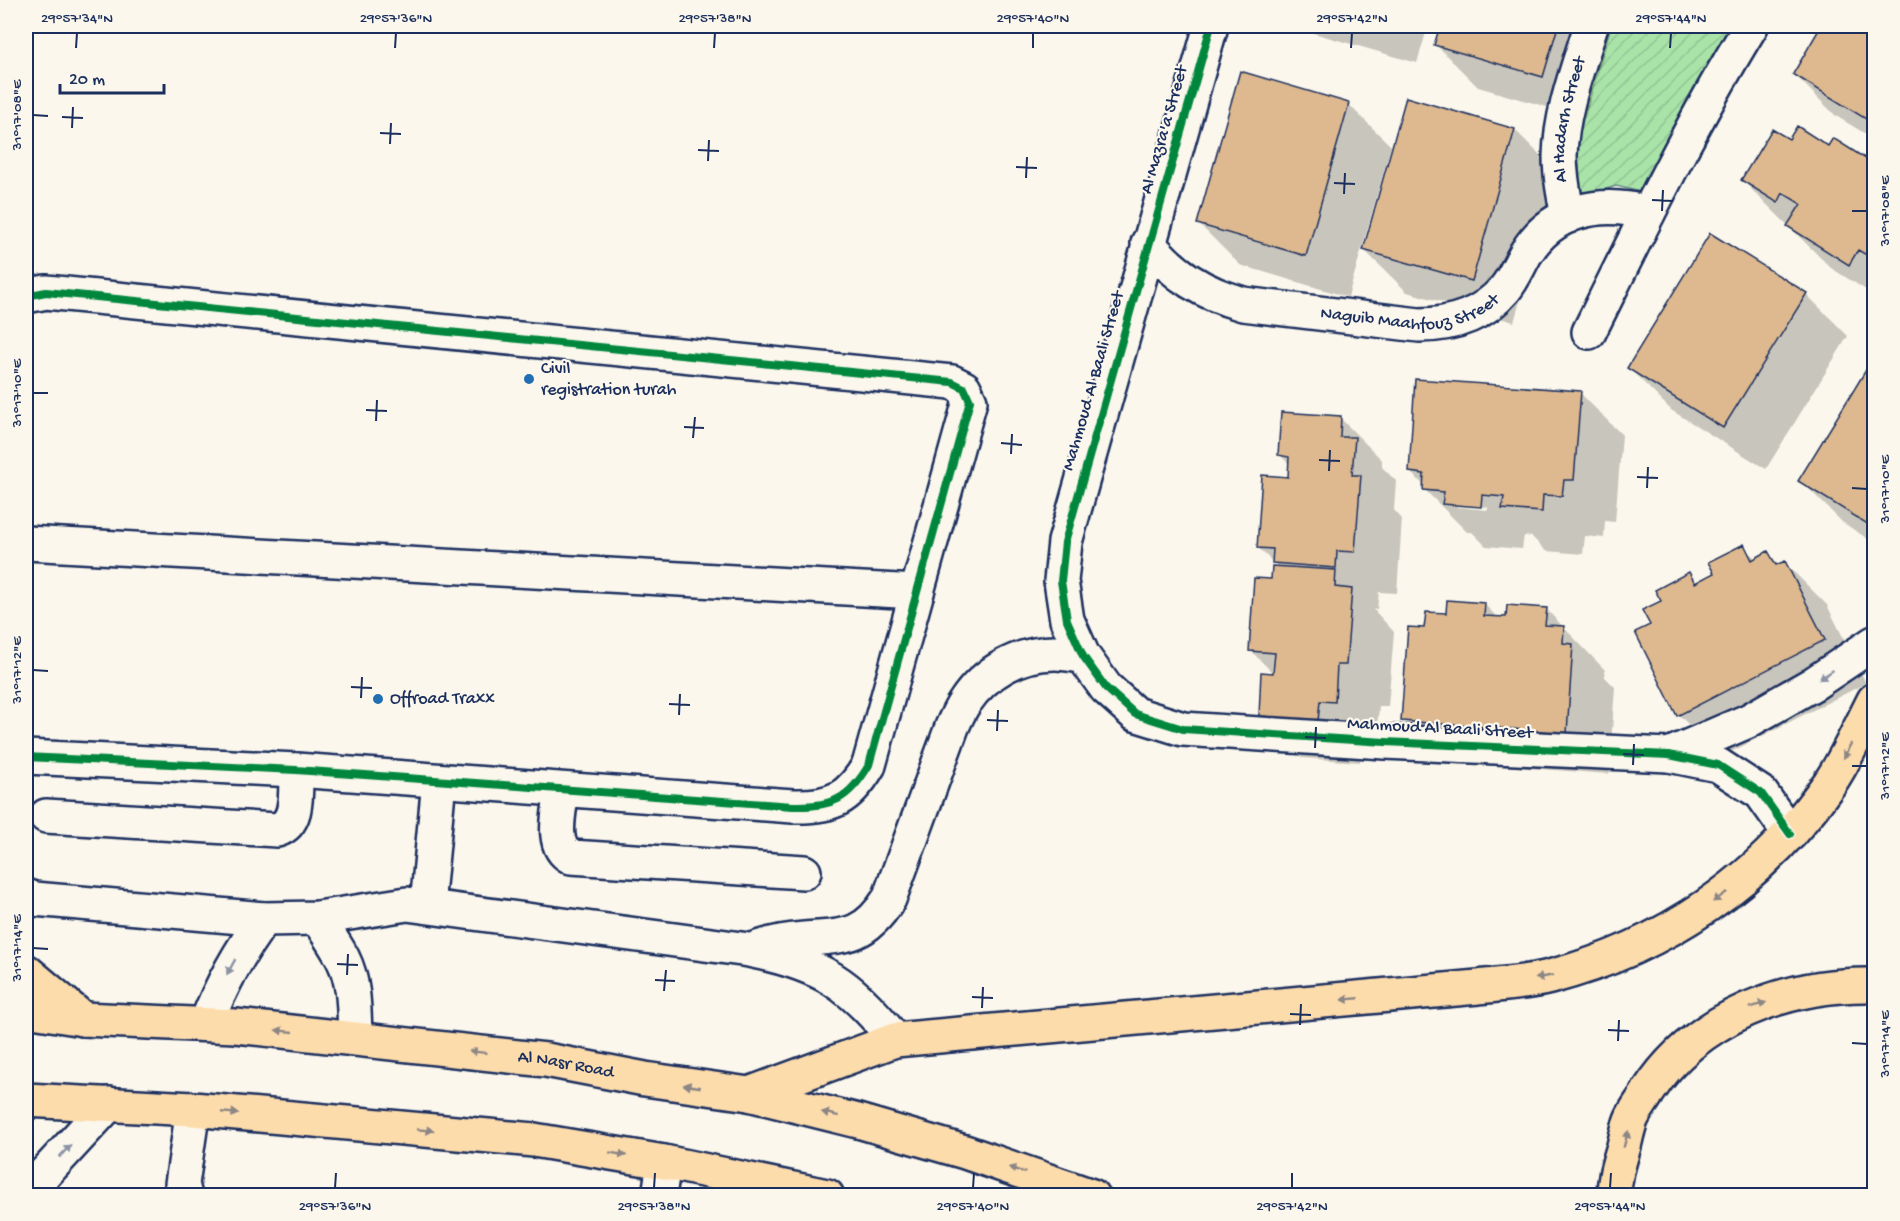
<svg xmlns="http://www.w3.org/2000/svg" width="1900" height="1221" font-family="'Gochi Hand',sans-serif">
<style>
.garden{fill:url(#garden-furrows);stroke:#628983;stroke-width:1.5}
.shadow{fill:#0003;fill-rule:evenodd}
.building{fill:#deb98f;stroke:#1b2f5e;stroke-width:1.5}
.lines{fill:none;stroke-linecap:round;stroke-linejoin:round}
.minor-casing{stroke:#1b2f5e;stroke-width:38}
.major-casing{stroke:#1b2f5e;stroke-width:38}
.highway-casing{stroke:#1b2f5e;stroke-width:38}
.minor{stroke:#fbf7ec;stroke-width:33}
.major{stroke:#fddcac;stroke-width:33}
.highway{stroke:#fddcac;stroke-width:33}
.cycleway-casing{stroke:#fbf7ec;stroke-width:11}
.cycleway{stroke:#00873e;stroke-width:8}
.oneway{fill:#8b93a5}
.oneway2{fill:#8c8685}
.ticks{fill:none;stroke:#1b2f5e;stroke-width:2}
.poi-dot{fill:#1f6fb2;stroke:#fbf7ec;stroke-width:2}
.labels{text-anchor:middle;dominant-baseline:central;stroke-width:4.5;stroke-linejoin:round;paint-order:stroke}
.street-label{font-size:18px;fill:#1b2f5e;stroke:#fbf7ec}
.poi-label{font-size:18px;fill:#1b2f5e;stroke:#fbf7ec;text-anchor:start}
.neatline{fill:none;stroke:#1b2f5e;stroke-width:2}
.ticks-label{font-size:15px;text-anchor:middle;fill:#1b2f5e}
</style>
<defs>
<pattern id="garden-furrows" width="10" height="10" patternUnits="userSpaceOnUse" patternTransform="scale(1.5)"><rect width="10" height="10" fill="#a9e3a8"/><path d="M-1 1l2-2M0 10L10 0M9 11l2-2" fill="none" stroke="#91c393"/></pattern>
</defs>
<rect width="100%" height="100%" fill="#fbf7ec"/>
<filter id="ink" filterUnits="userSpaceOnUse"><feTurbulence type="fractalNoise" baseFrequency=".0167" numOctaves="2"/><feDisplacementMap in="SourceGraphic" scale="12" xChannelSelector="R" yChannelSelector="G"/><feConvolveMatrix kernelMatrix="1 2 1 2 8 2 1 2 1" color-interpolation-filters="sRGB"/></filter>
<g filter="url(#ink)">
<path class="garden" d="M1606 26H1735L1645 193 1616 186 1581 197 1576 129Z"/>
<path class="shadow" d="M1303 26H1428L1417 63 1310 32Z
M1442 26H1612L1585 118 1478 87 1436 45Z
M1823 26H1874V139L1836 116 1794 74Z
M1348 104 1391 146 1348 297 1240 265 1198 223Z
M1515 130 1557 172 1514 322 1407 292 1364 250Z
M1833 140 1874 165V295L1831 268 1742 180 1790 141 1828 148Z
M1806 294 1848 336 1766 469 1671 410 1629 368Z
M1874 360V543L1842 522 1800 480Z
M1580 393 1622 435 1615 522 1605 521 1604 538 1585 536 1583 554 1546 551 1532 537 1524 536 1522 549 1486 546 1472 532H1467L1425 490V486L1410 472ZM1453 504 1488 507V510L1457 507Z
M1340 418 1382 460V467L1396 481 1394 510 1402 519 1397 593 1379 592 1377 609H1373L1394 632 1388 707 1379 706 1376 743 1361 742 1360 762 1302 758 1260 716 1275 675 1250 650 1278 567 1258 548 1289 479 1290 465 1280 455Z
M1743 546 1756 559 1768 553 1780 565 1785 563 1827 605 1866 683 1721 757 1679 715 1637 633 1652 625 1663 602 1689 574 1698 583 1716 574Z
M1485 605 1498 618 1508 619 1546 609 1605 670V677L1615 687 1609 774 1445 762 1403 720 1426 630 1447 615Z"/>
<path class="building" d="M1440 26H1558L1543 77 1434 45Z
M1821 26H1874V124L1793 74Z
M1240 71 1349 103 1306 256 1197 224Z
M1406 97 1515 129 1472 281 1363 250Z
M1797 126 1828 146 1833 138 1874 164V249L1870 257 1858 250 1849 265 1787 226 1801 204 1783 193 1778 203 1741 180 1772 129 1789 139Z
M1710 233 1807 293 1723 428 1627 368Z
M1874 357V528L1798 481Z
M1415 379 1581 391 1574 480H1564L1562 496 1543 495 1542 512 1502 509 1504 497 1482 495 1481 507 1442 504 1444 492 1423 490 1424 474 1409 472Z
M1281 412 1341 416 1340 437H1355L1352 475H1361L1355 552 1337 551 1336 568 1272 563 1273 549 1257 548 1262 475 1288 477 1289 457 1278 455Z
M1744 544 1752 560 1768 551 1776 565 1785 561 1825 640 1677 716 1635 632 1650 625 1642 610 1661 601 1655 590 1689 572 1695 583 1714 573 1708 562Z
M1272 566 1336 570 1335 587 1352 589 1346 665H1337L1335 702 1320 701 1318 721 1259 716 1261 672 1273 673 1275 653 1249 651 1254 578 1271 579Z
M1447 600 1485 603 1484 616 1506 617 1507 605 1547 608 1545 625 1564 626 1563 643 1573 644 1567 733 1401 721 1408 627 1424 628 1426 612 1446 613Z"/>
<g class="lines">
<defs>
<g id="minor">
<path d="M1211 26 1065 542 1061 581 1067 620 1083 656 1106 688 1135 714 1183 729 1385 742 1669 755 1718 765 1761 793 1790 834"/>
<path id="s1" d="M1568 216C1564 196 1560 176 1560 156 1561 112 1578 68 1591 26"/>
<path id="s2" d="M1148 243C1174 275 1203 293 1243 304L1419 325C1452 325 1483 315 1505 289 1514 278 1519 265 1526 253 1553 209 1601 200 1648 213"/>
<path d="M26 296 46 292 952 382 964 388 970 401 869 765C849 799 833 807 793 806L296 770 26 757"/>
<path d="M1589 332C1640 229 1691 124 1751 26"/>
<path d="M26 543 917 592"/>
<path d="M1669 755 1748 721 1813 684 1874 643"/>
<path d="M562 790C560 810 549 846 571 857L804 872"/>
<path d="M46 816 277 830C300 823 295 790 296 770"/>
<path d="M26 896 34 899 264 919 318 918 407 904 749 950C820 964 851 983 895 1040"/>
<path d="M427 906 439 781"/>
<path d="M318 918C326 932 336 945 343 959 355 983 354 1011 355 1038"/>
<path d="M758 948C773 943 788 940 804 939 846 936 865 937 889 899L952 727C956 718 960 709 965 702 985 672 1019 653 1055 653 1064 653 1074 655 1083 656"/>
<path d="M206 1024C221 985 239 952 264 919"/>
<path d="M27 1196 36 1183 109 1104"/>
<path d="M185 1196 182 1184 193 1109"/>
<path d="M659 1196 664 1162"/>
</g>
<path id="major" d="M26 971 83 1019"/>
<g id="highway">
<path id="s3" d="M26 1010 83 1019 236 1026 546 1060 645 1079 749 1094 858 1121 965 1152 1092 1196"/>
<path d="M749 1094 895 1040 1478 987C1502 984 1527 983 1550 977 1665 947 1761 881 1829 784 1847 758 1860 727 1874 700"/>
<path d="M26 1100 193 1109 534 1140 664 1162 827 1196"/>
<path d="M1614 1196C1614 1178 1619 1163 1624 1146 1626 1138 1628 1128 1631 1120 1635 1110 1643 1101 1648 1092 1696 1017 1788 983 1874 985"/>
</g>
</defs>
<use href="#minor" class="minor-casing"/>
<use href="#major" class="major-casing"/>
<use href="#highway" class="highway-casing"/>
<use href="#minor" class="minor"/>
<use href="#major" class="major"/>
<use href="#highway" class="highway"/>
<defs>
<path id="cycleway" d="M1211 26 1065 542 1061 581 1067 620 1083 656 1106 688 1135 714 1183 729 1385 742 1669 755 1718 765 1761 793 1790 834
M26 296 46 292 952 382 964 388 970 401 869 765C849 799 833 807 793 806L296 770 26 757"/>
</defs>
<use href="#cycleway" class="cycleway-casing"/>
<use href="#cycleway" class="cycleway"/>
</g>
<defs><path id="oneway-solid" d="M-6-.8H1V-3.2L6.5 0L1 3.2V.8H-6Z" transform="scale(1.5)"/></defs>
<g class="oneway">
<use href="#oneway-solid" transform="translate(1826 675) rotate(147)"/>
<use href="#oneway-solid" transform="translate(231 967) rotate(119)"/>
<use href="#oneway-solid" transform="translate(65 1151) rotate(-47)"/>
</g>
<g class="oneway2">
<use href="#oneway-solid" transform="translate(1847 751) rotate(118)"/>
<use href="#oneway-solid" transform="translate(1720 897) rotate(145)"/>
<use href="#oneway-solid" transform="translate(1544 977) rotate(169)"/>
<use href="#oneway-solid" transform="translate(1350 999) rotate(175)"/>
<use href="#oneway-solid" transform="translate(1758 1005) rotate(-18)"/>
<use href="#oneway-solid" transform="translate(284 1031) rotate(-174)"/>
<use href="#oneway-solid" transform="translate(478 1052) rotate(-173)"/>
<use href="#oneway-solid" transform="translate(692 1086) rotate(-172)"/>
<use href="#oneway-solid" transform="translate(230 1113) rotate(5)"/>
<use href="#oneway-solid" transform="translate(830 1114) rotate(-166)"/>
<use href="#oneway-solid" transform="translate(425 1130) rotate(5)"/>
<use href="#oneway-solid" transform="translate(1626 1139) rotate(-74)"/>
<use href="#oneway-solid" transform="translate(618 1154) rotate(10)"/>
<use href="#oneway-solid" transform="translate(1017 1170) rotate(-162)"/>
</g>
</g>
<path class="ticks" d="M76 48 77 33M395 48 396 33M714 48 715 33M1033 48V33M1351 48 1352 33M1670 48 1671 33M33 115 48 116M62 117 83 118M72 128 73 107M380 133 401 134M390 144 391 123M698 150 719 151M708 161 709 140M1016 167 1037 168M1026 178 1027 157M1334 183 1355 184M1344 194 1345 173M1652 200 1673 201M1662 211 1663 190M1852 211H1867M33 393H48M366 410 387 411M376 421 377 400M684 427 704 428M693 438 695 417M1001 443 1022 445M1011 454 1012 434M1319 460 1340 461M1329 471 1330 450M1637 477 1658 478M1647 488 1648 467M1852 488 1867 489M33 670 48 671M351 687 372 688M361 698 362 677M669 704 690 705M679 715 680 694M987 720 1008 721M997 731 998 710M1305 737 1326 738M1315 748 1316 727M1623 754 1644 755M1633 765 1634 744M1852 766H1867M33 948 48 949M337 964 358 965M347 975 348 954M655 980 675 981M664 991 666 970M972 997 993 998M982 1008 983 987M1290 1014 1311 1015M1300 1025 1301 1004M1608 1030 1629 1031M1618 1041 1619 1020M1852 1043 1867 1044M335 1188 336 1173M654 1188 655 1173M973 1188 974 1173M1292 1188V1173M1610 1188 1611 1173"/>
<g class="poi-dot">
<circle cx="529" cy="379" r="6"/>
<circle cx="378" cy="699" r="6"/>
</g>
<g class="labels">
<g class="street-label">
<text stroke="none"><textPath href="#s1" startOffset="98">Al Hadarh Street</textPath></text>
<text transform="translate(1165 130) rotate(-74)">Al Mazra'a Street</text>
<text stroke="none"><textPath href="#s2" startOffset="285">Naguib Maahfouz Street</textPath></text>
<text transform="translate(1094 381) rotate(-74)">Mahmoud Al Baali Street</text>
<text transform="translate(1440 729) rotate(3)">Mahmoud Al Baali Street</text>
<text stroke="none"><textPath href="#s3" startOffset="543">Al Nasr Road</textPath></text>
</g>
<g class="poi-label">
<text x="541" y="369">Civil<tspan x="541" dy="21">registration turah</tspan></text>
<text x="390" y="699">Offroad Traxx</text>
</g>
</g>
<rect width="1900" height="1221" fill="none" stroke="#fbf7ec" stroke-width="66"/>
<path d="M60 84v9h104v-9" fill="none" stroke="#1b2f5e" stroke-width="3"/>
<text x="69" y="84" font-size="18" fill="#1b2f5e" stroke="#fbf7ec" stroke-width="4.5" paint-order="stroke">20 m</text>
<rect x="33" y="33" width="1834" height="1155" class="neatline"/>
<g class="ticks-label">
<text x="77" y="22">29°57'34"N</text>
<text x="396" y="22">29°57'36"N</text>
<text x="715" y="22">29°57'38"N</text>
<text x="1033" y="22">29°57'40"N</text>
<text x="1352" y="22">29°57'42"N</text>
<text x="1671" y="22">29°57'44"N</text>
<text transform="translate(16 115) rotate(-90)" y="5">31°17'08"E</text>
<text transform="translate(1884 211) rotate(-90)" y="5">31°17'08"E</text>
<text transform="translate(16 393) rotate(-90)" y="5">31°17'10"E</text>
<text transform="translate(1884 489) rotate(-90)" y="5">31°17'10"E</text>
<text transform="translate(16 670) rotate(-90)" y="5">31°17'12"E</text>
<text transform="translate(1884 766) rotate(-90)" y="5">31°17'12"E</text>
<text transform="translate(16 948) rotate(-90)" y="5">31°17'14"E</text>
<text transform="translate(1884 1044) rotate(-90)" y="5">31°17'14"E</text>
<text x="335" y="1210">29°57'36"N</text>
<text x="654" y="1210">29°57'38"N</text>
<text x="973" y="1210">29°57'40"N</text>
<text x="1292" y="1210">29°57'42"N</text>
<text x="1610" y="1210">29°57'44"N</text>
</g>
</svg>
